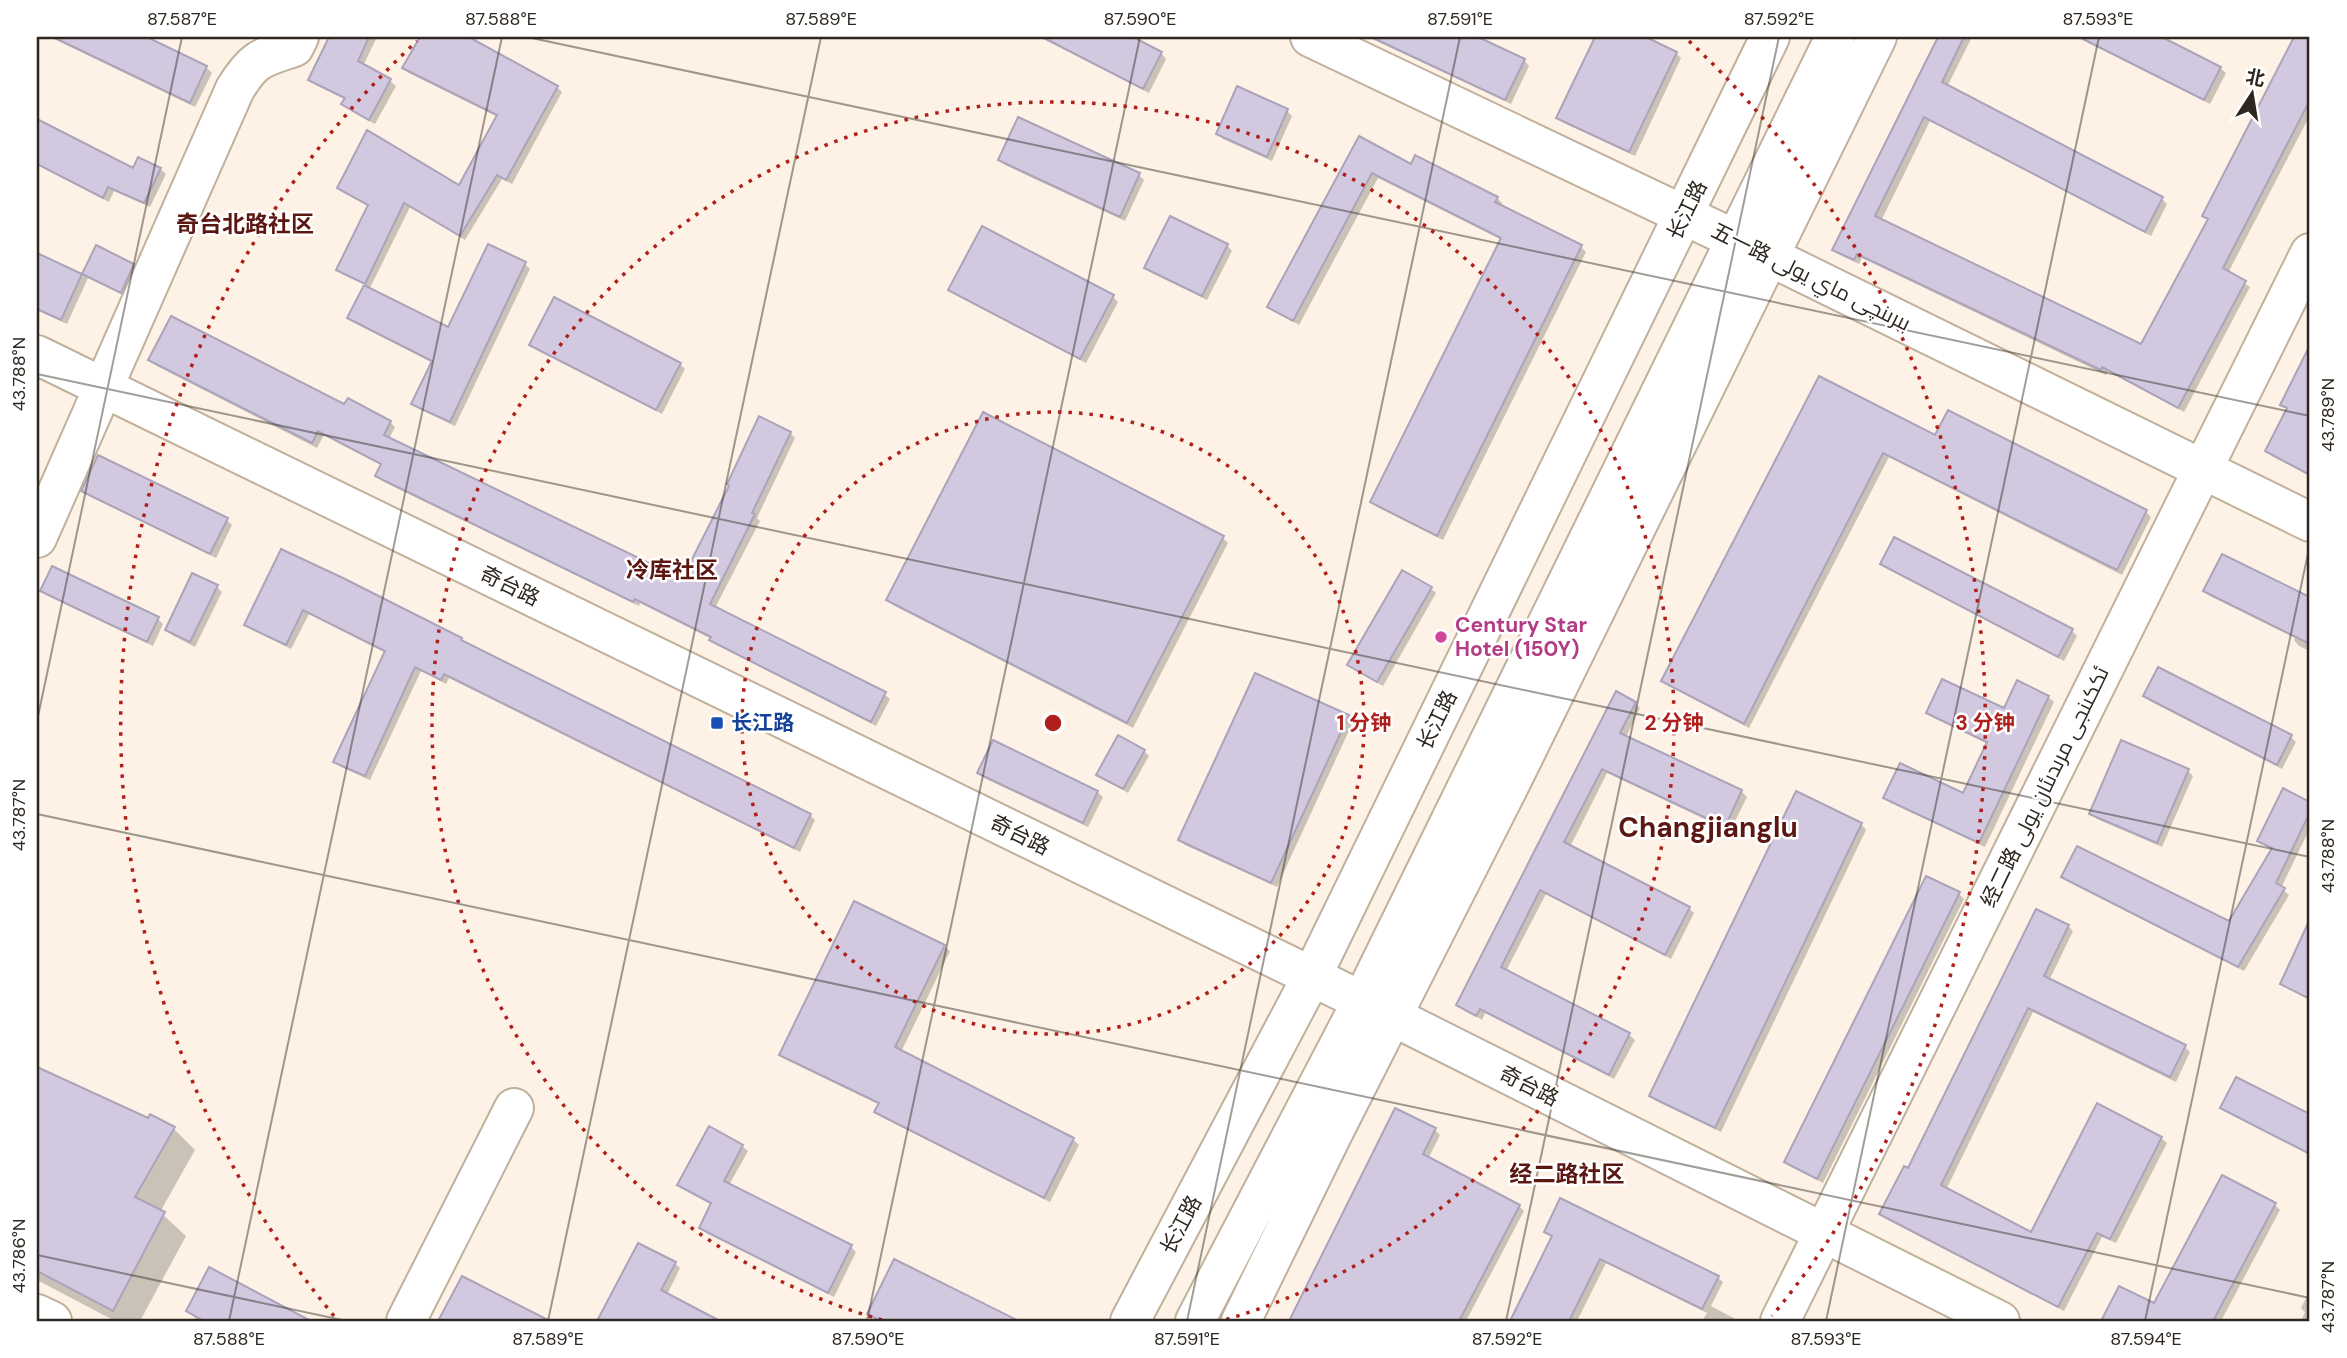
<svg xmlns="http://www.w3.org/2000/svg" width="2347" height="1358" font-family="'DM Sans',Cairo,'Noto Sans SC',sans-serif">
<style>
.shadow{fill:#0003}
.building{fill:#d2c9e1;stroke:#aba3ba;stroke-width:2}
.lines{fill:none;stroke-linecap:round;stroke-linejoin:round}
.minor-casing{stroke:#c1b09c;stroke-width:42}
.major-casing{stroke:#c1b09c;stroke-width:42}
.minor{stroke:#fff;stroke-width:38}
.major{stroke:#fff;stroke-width:38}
.ticks{fill:none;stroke:#2d271f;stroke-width:2;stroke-opacity:0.45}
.ring{fill:none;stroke:#af1f1b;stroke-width:3.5;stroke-dasharray:3.5 7}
.hotel-dot{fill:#d1479c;stroke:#fff;stroke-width:2.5}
.transit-dot{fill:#1a4fb4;stroke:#fff;stroke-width:2.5}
.labels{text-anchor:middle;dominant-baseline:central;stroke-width:5;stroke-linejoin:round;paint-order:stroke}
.street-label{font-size:21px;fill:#2d271f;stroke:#fff}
.hotel-label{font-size:21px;font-weight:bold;fill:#b23c85;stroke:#fff;text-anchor:start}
.transit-label{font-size:21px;font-weight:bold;fill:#164399;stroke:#fff;text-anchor:start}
.neighbourhood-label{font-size:23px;font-weight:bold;fill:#5b1712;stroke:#fff}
.district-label{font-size:28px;font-weight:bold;fill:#5b1712;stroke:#fff}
.centre{fill:#af1f1b;stroke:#fff;stroke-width:3.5}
.ring-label{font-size:21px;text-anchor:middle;font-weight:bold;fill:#af1f1b;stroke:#fff;stroke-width:5;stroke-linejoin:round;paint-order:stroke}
.neatline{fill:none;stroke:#2d271f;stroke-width:2.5}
.ticks-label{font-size:18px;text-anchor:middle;fill:#2d271f}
</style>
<rect width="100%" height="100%" fill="#fdf2e5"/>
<path class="shadow" d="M50 37H143L206 67 212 73 195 107Z
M331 37H377L363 66 390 81 396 86 375 124 348 109 343 104 346 100 316 85 310 80Z
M422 37H465L557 87 562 92 512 184 502 179 465 240 410 207 369 290 449 329 489 247 525 264 530 269 455 426 419 409 414 403 433 363 355 323 349 318 366 285 344 275 338 269 369 206 339 188H459L498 117 409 73 404 68Z
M1040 37H1129L1161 53 1166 59 1149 93Z
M1368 37H1474L1524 60 1529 66 1511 104Z
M1596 37H1642L1676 53 1681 58 1635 156 1564 123 1558 117Z
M1940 37H1972L1947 87 2162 199 2167 204 2151 236 1930 121 1881 221 2142 346 2209 220 2204 215 2295 40 2289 37H2310V115L2228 273 2250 287 2184 412 2108 371 2106 375 1862 258 1859 264 1840 255 1834 249Z
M2077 37H2158L2220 68 2226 73 2210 104Z
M1287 111 1292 116 1272 161 1223 139 1218 133Z
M37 121 134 170 160 169 166 174 150 207 114 191 109 202 37 165Z
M1359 139 1411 167 1497 198 1502 203 1501 207 1581 247 1586 252 1443 540 1377 507 1372 502 1502 240 1378 178 1299 325 1269 307Z
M1000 159 1139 175 1144 180 1125 221 1005 165Z
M1227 245 1232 251 1207 300 1152 273 1147 267Z
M97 247 133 265 138 271 127 297 88 278 67 324 37 310V255L83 277Z
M950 290 1113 297 1118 302 1086 363 956 295Z
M532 344 680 364 685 369 662 414 537 350Z
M2307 355 2310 356V476L2272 456 2267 450 2288 410 2282 404Z
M150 360 345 407 390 422 395 427 389 439 683 582 790 433 795 438 757 518 760 521 715 608 884 694 890 699 876 726 717 645 712 639 640 603 639 606 382 481 377 476 382 465 324 435 317 448 155 365Z
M1820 378 1936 438 2146 512 2151 517 2122 575 1889 457 1749 728 1669 686 1664 681Z
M84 491 227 520 232 525 216 558 89 496Z
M1223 538 1228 543 1133 728 893 605 888 600Z
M282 552 810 815 815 820 800 852 449 678 446 684 421 671 370 780 341 767 336 762 386 653 309 614 291 649 252 630 247 625Z
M1882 564 2072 631 2077 636 2064 661 1888 569Z
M217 587 222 592 195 647 172 635 167 630Z
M1430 588 1436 593 1383 686 1355 670 1349 665Z
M43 590 158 619 163 624 153 646 48 596Z
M2205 591 2310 602V651L2299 646 2294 640 2295 638 2210 596Z
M2145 696 2291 737 2296 742 2282 769 2150 701Z
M2048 697 2054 702 1985 847 1891 803 1885 797 1964 795 1988 744 1934 718 1928 713 2005 710Z
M1635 703 1640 708 1626 737 1741 791 1747 797 1730 831 1607 773 1570 847 1689 908 1694 913 1671 959 1546 894 1506 971 1629 1035 1635 1040 1614 1079 1485 1013 1482 1020 1458 1005Z
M1348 717 1353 722 1277 887 1185 845 1180 840Z
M1144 751 1149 756 1128 793 1098 774Z
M2188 771 2193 776 2162 847 2097 819 2091 813Z
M979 772 1097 792 1103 797 1088 827 984 778Z
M2284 791 2310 804V828L2281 888 2289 895 2244 971 2069 882 2063 877 2229 923 2273 850 2260 841Z
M1861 824 1866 830 1721 1132 1656 1101 1651 1096Z
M1959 894 1964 899 1823 1183 1791 1167 1786 1162Z
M2068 926 2073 931 2049 981 2185 1047 2190 1052 2176 1082 2033 1012 1946 1190 2032 1235 2161 1138 2167 1143 2116 1243 2102 1237 2064 1311 1886 1219 1881 1214Z
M2304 935 2310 939V1000L2288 989 2282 983Z
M944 946 950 951 901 1052 1073 1139 1079 1145 1050 1202 882 1117 877 1112 880 1105 787 1060 782 1054Z
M37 1069 148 1121 174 1129 195 1150 160 1212 186 1236 140 1321H115L37 1280Z
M2237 1079 2310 1116V1155L2228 1113 2223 1108Z
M1396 1110 1435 1130 1440 1135 1428 1159 1519 1206 1524 1211 1466 1321H1291Z
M742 1146 748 1151 729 1185 851 1247 856 1252 834 1297 706 1233 701 1227 712 1205 685 1190 679 1185Z
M2275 1205 2280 1210 2221 1321H2103L2120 1288 2155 1305Z
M1546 1231 1717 1277 1723 1282 1711 1306 1739 1321H1702L1707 1313 1606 1263 1577 1321H1512L1553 1238Z
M639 1245 675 1263 680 1268 667 1295 717 1321H599Z
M895 1261 1015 1321H879L875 1319 869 1314Z
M210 1270 307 1321H198L188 1311Z
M463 1278 546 1321H440Z
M2310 1290V1321H2301L2305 1312 2301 1308Z"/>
<path class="building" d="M53 37H147L207 66 190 103Z
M329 37H369L358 61 391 79 369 120 341 104 345 98 308 80Z
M420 37H469L558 86 506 180 497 175 460 236 404 203 365 284 336 270 368 205 337 188 367 130 459 185 497 115 402 68Z
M1042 37H1133L1162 52 1143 89Z
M1371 37H1478L1525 59 1505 100Z
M1595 37H1646L1677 52 1629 152 1556 118Z
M1938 37H1964L1942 82 2163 197 2145 232 1924 117 1875 216 2141 344 2208 219 2202 216 2294 37H2310V100L2223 268 2246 281 2178 408 2102 367 2101 370 1857 254 1854 260 1832 250Z
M2079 37H2162L2221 67 2204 100Z
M1237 86 1288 109 1267 157 1216 134Z
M1018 117 1140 173 1120 217 998 160Z
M37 119 133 168 138 157 161 168 144 203 108 187 103 198 37 164Z
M1359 136 1411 164 1415 155 1498 197 1495 202 1582 245 1437 536 1370 502 1501 238 1372 173 1293 321 1267 307Z
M1170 216 1228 244 1202 296 1144 268Z
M982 226 1114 295 1080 359 948 290Z
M488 244 526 262 450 422 411 404 432 361 347 318 364 285 448 327Z
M96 245 134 264 121 293 82 274Z
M37 253 82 274 61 320 37 309Z
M554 297 681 363 656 410 529 345Z
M171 316 344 404 348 398 391 421 384 435 682 579 729 486 727 484 759 416 791 432 752 513 755 514 710 604 886 692 871 722 709 640 711 637 635 599 633 602 375 476 381 464 318 431 312 443 148 360Z
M2310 345V475L2265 451 2287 408 2280 405Z
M1819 376 1935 435 1948 410 2147 510 2117 570 1883 453 1744 724 1661 681Z
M983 412 1224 536 1127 723 886 600Z
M98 455 228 518 210 554 81 491Z
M1894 537 2073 629 2058 657 1880 564Z
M281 549 343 578 462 638 461 640 811 814 794 848 444 674 441 680 415 667 365 776 333 762 385 651 303 610 286 645 244 625Z
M2222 554 2310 597V644L2203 591Z
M52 566 159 617 147 642 40 591Z
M1402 570 1432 587 1377 682 1347 665Z
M192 573 218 585 190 642 165 630Z
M2158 667 2292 735 2277 765 2143 696Z
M1255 673 1349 715 1271 883 1178 840Z
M1942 679 2004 708 2017 680 2049 696 1979 843 1883 798 1900 763 1963 793 1987 742 1926 713Z
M1616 691 1636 702 1620 733 1742 790 1725 827 1602 769 1564 842 1690 907 1665 955 1540 890 1501 967 1630 1033 1609 1075 1480 1009 1476 1016 1456 1005Z
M1118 735 1145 750 1123 789 1096 775Z
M993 740 1098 791 1083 823 977 773Z
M2121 740 2189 769 2157 843 2089 814Z
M2283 788 2310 802V812L2276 883 2285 888 2238 967 2061 877 2077 846 2229 921 2272 848 2257 841Z
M1796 791 1862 823 1715 1128 1649 1096Z
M1926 876 1960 892 1817 1179 1784 1162Z
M854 901 945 945 895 1047 1074 1138 1044 1198 874 1112 879 1103 779 1055Z
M2036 909 2069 925 2044 976 2186 1045 2170 1077 2028 1008 1941 1185 2031 1232 2097 1103 2162 1137 2110 1239 2097 1233 2058 1307 1879 1214 1904 1166 1908 1168Z
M2310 919V999L2280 984Z
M37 1067 148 1118 150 1114 175 1127 135 1197 165 1212 113 1311 37 1271Z
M2236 1077 2310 1114V1154L2220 1108Z
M1395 1108 1436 1128 1423 1154 1520 1205 1459 1321H1289Z
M709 1126 743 1145 724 1181 852 1245 828 1293 699 1228 711 1203 677 1185Z
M2222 1175 2276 1203 2213 1321H2101L2119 1286 2154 1303Z
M1560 1198 1719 1276 1702 1309 1600 1259 1569 1321H1510L1552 1236 1544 1232Z
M638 1243 676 1262 661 1290 720 1321H597Z
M894 1259 1019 1321H881L867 1314Z
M209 1267 311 1321H204L186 1311Z
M462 1276 550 1321H438Z"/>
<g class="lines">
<defs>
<path id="minor" d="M1310 37 1734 239 2310 522
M37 355 1362 1001 2000 1321
M37 538 235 89C254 58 261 58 294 47L299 37
M37 1314 52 1321
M406 1321 514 1108
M1780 1321 2310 253"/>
<path id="major" d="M1130 1321 1311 978 1770 37
M1195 1321 1362 1001 1835 37
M1241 1321 1332 1135 1512 780 1877 37"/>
</defs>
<use href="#minor" class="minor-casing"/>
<use href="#major" class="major-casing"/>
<use href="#minor" class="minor"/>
<use href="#major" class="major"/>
</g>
<path class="ticks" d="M527 37 2310 416M37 374 2310 857M37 721 182 37M37 814 2310 1298M37 1255 347 1321M229 1321 502 37M548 1321 821 37M867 1321 1140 37M1187 1321 1460 37M1506 1321 1779 37M1826 1321 2099 37M2145 1321 2310 544"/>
<g class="ring">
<circle cx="1053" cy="723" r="311"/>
<path d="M882 1320A621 621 0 1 1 1224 1320"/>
<path d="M334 1316A932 932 0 0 1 417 41M1689 41A932 932 0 0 1 1772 1316"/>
</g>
<circle class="hotel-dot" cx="1441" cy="637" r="7"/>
<rect class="transit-dot" x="710" y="716" width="14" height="14" rx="3.5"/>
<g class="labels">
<g class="street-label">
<text transform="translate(1687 210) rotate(-64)">长江路</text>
<text transform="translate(1811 277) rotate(26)">五一路 بىرىنچى ماي يولى</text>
<text transform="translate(510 586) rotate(26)">奇台路</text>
<text transform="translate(1437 720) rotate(-64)">长江路</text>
<text transform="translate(2045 787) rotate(-64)">经二路 ئككىنجى مرىدىئان يولى</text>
<text transform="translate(1020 835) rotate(26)">奇台路</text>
<text transform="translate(1529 1086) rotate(27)">奇台路</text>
<text transform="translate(1181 1225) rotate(-62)">长江路</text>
</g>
<g class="hotel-label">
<text x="1455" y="625">Century Star<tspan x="1455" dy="24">Hotel (150Y)</tspan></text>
</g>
<g class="transit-label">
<text x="731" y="723">长江路</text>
</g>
<g class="neighbourhood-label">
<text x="245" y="224">奇台北路社区</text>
<text x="672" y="570">冷库社区</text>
<text x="1567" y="1174">经二路社区</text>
</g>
<g class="district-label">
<text x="1708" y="827">Changjianglu</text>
</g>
</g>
<circle cx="1053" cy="723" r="10" class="centre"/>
<g class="ring-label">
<text x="1364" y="730">1 分钟</text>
<text x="1674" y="730">2 分钟</text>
<text x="1985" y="730">3 分钟</text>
</g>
<rect width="2347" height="1358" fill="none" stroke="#ffffff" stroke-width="77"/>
<g transform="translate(2252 94) rotate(12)" stroke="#ffffff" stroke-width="5" paint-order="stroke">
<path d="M0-5L12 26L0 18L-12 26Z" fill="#2d271f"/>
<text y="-10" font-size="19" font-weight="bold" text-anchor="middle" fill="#2d271f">北</text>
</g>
<rect x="38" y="38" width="2270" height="1282" class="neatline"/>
<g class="ticks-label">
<text x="182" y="25">87.587°E</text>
<text x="501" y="25">87.588°E</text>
<text x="821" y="25">87.589°E</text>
<text x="1140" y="25">87.590°E</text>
<text x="1460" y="25">87.591°E</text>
<text x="1779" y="25">87.592°E</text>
<text x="2098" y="25">87.593°E</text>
<text transform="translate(19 374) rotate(-90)" y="6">43.788°N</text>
<text transform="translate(2328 415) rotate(-90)" y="6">43.789°N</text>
<text transform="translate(19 815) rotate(-90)" y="6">43.787°N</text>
<text transform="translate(2328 856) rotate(-90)" y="6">43.788°N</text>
<text transform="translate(19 1256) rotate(-90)" y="6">43.786°N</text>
<text transform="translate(2328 1297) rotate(-90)" y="6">43.787°N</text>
<text x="229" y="1345">87.588°E</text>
<text x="548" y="1345">87.589°E</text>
<text x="868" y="1345">87.590°E</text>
<text x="1187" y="1345">87.591°E</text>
<text x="1507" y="1345">87.592°E</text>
<text x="1826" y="1345">87.593°E</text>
<text x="2146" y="1345">87.594°E</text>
</g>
</svg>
